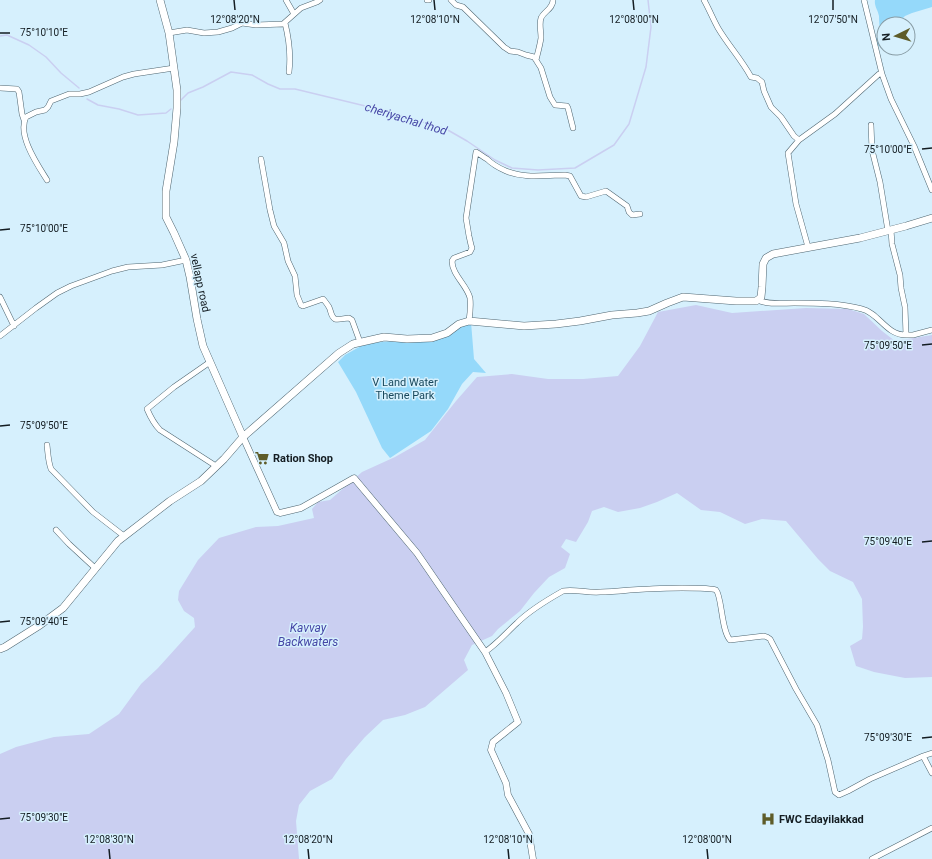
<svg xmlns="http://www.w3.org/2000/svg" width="932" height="859" font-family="Roboto,sans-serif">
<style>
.green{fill:#95d9fa}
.water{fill:#cacff1}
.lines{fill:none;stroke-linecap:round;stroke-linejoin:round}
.stream{stroke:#cacff1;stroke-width:1.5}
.minor-casing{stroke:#4f6671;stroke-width:6}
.tertiary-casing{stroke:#4f6671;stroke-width:7}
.secondary-casing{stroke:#4f6671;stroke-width:8}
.minor{stroke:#fff;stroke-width:5}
.tertiary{stroke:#fff;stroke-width:6}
.secondary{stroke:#fff;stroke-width:7}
.ticks{fill:none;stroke:#141d22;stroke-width:1.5}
.labels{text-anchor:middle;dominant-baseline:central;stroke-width:3;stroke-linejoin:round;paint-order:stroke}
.street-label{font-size:11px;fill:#141d22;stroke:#d6f0fd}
.park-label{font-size:11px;fill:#19485c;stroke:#d6f0fd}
.poi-label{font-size:11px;font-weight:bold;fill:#141d22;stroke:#d6f0fd;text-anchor:start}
.water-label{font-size:12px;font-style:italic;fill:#4646a6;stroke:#d6f0fd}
.ticks-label{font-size:10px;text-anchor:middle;fill:#141d22;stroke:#d6f0fd;stroke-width:3;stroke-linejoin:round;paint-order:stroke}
</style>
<rect width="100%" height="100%" fill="#d6f0fd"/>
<path class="green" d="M875 0H932V7L912 13 905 16 899 22 895 24H884V43L879 46H877L876 40V38L880 36C880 30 879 23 879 16 878 10 874 6 875 0Z
M471 322 474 359 486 373 473 372 462 384 448 409 431 431 390 458 382 448 356 392 338 362 345 355 361 346 368 343 396 341H424Z"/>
<path class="water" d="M696 305 732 313 806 308 848 309 864 314 882 331 895 341 932 335V677L905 678 874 672 856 666 850 646 862 639 863 627 862 599 853 582 830 571 818 559 786 521 762 519 745 524 720 512 701 510 677 493 657 502 640 508 618 512 604 507 592 511 588 522 576 542 566 539 561 547 570 554 565 568 549 577 534 593 520 611 498 629 492 636 472 645 464 660 468 670 425 707 405 715 383 720 365 737 346 759 332 779 310 791 299 805 296 821 299 859H0V754L16 747 54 737 89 734 119 714 141 684 158 668 195 627 194 618 184 611 178 600 179 591 198 560 219 538 256 527 278 526 314 518 312 509 318 502 330 500 362 472 395 457 425 440 456 401 477 377 512 374 548 379H583L618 376 640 346 658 312Z"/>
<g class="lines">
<path class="stream" d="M0 36 7 35 29 45 46 57 61 73 79 88
M87 99 98 105 119 109 138 115 166 113 171 109
M181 100 188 93 203 87 231 72 252 75 268 84 280 89H295L386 111 446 129 467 141 495 160 512 168 538 170 575 168 614 145 629 124 646 67 651 27 648 0"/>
<defs>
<path id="minor" d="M286 0 294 14
M427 0H429
M451 0 456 5 463 7 504 47 510 51 518 52 526 55 534 57 541 68 550 97 555 105 567 106 568 108 573 128
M704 0C709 9 713 19 718 28 728 45 742 60 751 77L757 78 762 82 764 91 771 107 781 117 794 136 799 140 788 153 796 204 808 247
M864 0 882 74
M285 23C289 39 291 55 289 72
M169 33 187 30 204 33 218 32 232 28 242 23 256 25 283 24 301 8 317 2 320 0
M536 60C538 52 540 45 541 38 541 31 539 24 541 18 544 11 553 9 553 0
M0 88 17 89 19 92 22 114 24 120
M871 125 872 150 880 182 888 231
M799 140 835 114 879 74H882L891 99 914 146 932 190
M261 159 270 210 274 226 284 243 288 261 295 276 297 295 301 305 303 306 323 299C325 301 327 304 329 307 331 311 331 317 335 319 339 320 345 318 349 318L352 320 360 342
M47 180C37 164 17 135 26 117L36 112 45 110 48 107 51 101 69 94H80L89 92 123 77 134 74 174 68
M891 230 892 244 900 275 901 288 905 307 906 335H913L932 330
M0 297 14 326
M758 300C768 305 783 303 794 303 816 303 840 303 862 309 879 313 886 335 906 335
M469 321C470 314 471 306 470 298 467 285 452 275 452 261L454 258 470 252 472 248 471 245 469 236 466 218 476 152C480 154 483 157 487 159 492 164 499 168 506 171 525 179 545 175 565 175L570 176 581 196 586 197 606 191 627 206 629 212 632 215 640 214
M0 336 36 308 57 293 71 286 112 271 128 267 162 265 186 260
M210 362 174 387 147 409C150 416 154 424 160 430L216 466
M47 445C48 453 48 461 51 469L93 512 124 536
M56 530 69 544 95 568
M485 652C497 644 506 633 517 623 530 610 547 600 563 591 575 589 587 593 600 592 610 592 620 591 630 590 647 589 665 588 682 588 688 588 712 588 716 590 722 596 721 630 730 640L764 636 767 637 770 639 796 689 817 725 828 760 835 792 839 795 848 791 870 779 923 756 932 773
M923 756 932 753
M872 859 932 828"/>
<path id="tertiary" d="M243 437 277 512 280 513 301 508 354 478 417 553 441 588 485 652 506 693 518 722 493 742 491 750 506 783 508 795 529 834 533 859"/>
<path id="secondary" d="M160 0 169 33 177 90V108L174 142 166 191V217L174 233 186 260 190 277 197 319 203 346 243 437
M0 649 5 647 40 625 63 608 118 541 170 501 201 481 224 459 243 437 339 353 353 344 384 337 407 339 432 338 447 333 459 324 469 321 524 326 556 324 580 321 612 315 637 313 649 311 667 303 683 297 736 301H756L759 299 761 297 762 287 763 264 766 258 773 254 860 238 906 226 932 218"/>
</defs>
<use href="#minor" class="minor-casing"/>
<use href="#tertiary" class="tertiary-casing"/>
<use href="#secondary" class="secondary-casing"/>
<use href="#minor" class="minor"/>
<use href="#tertiary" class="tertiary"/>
<use href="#secondary" class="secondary"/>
</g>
<path class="ticks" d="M234 0 235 10M434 0 435 10M633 0 634 10M833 0V10M0 33H10M922 149 932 148M0 230 10 229M922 345 932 344M0 426 10 425M922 542 932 541M0 622 10 621M922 738 932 737M0 819 10 818M109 849 110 859M308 849 309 859M508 849 509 859M707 849 708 859"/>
<defs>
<symbol id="supermarket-bare" viewBox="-9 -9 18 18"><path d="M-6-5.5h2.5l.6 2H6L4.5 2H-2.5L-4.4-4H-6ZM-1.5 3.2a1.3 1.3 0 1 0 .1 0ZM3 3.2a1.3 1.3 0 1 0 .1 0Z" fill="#5e5c29" stroke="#d6f0fd" stroke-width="2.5" paint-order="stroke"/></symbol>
<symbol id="hospital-bare" viewBox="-9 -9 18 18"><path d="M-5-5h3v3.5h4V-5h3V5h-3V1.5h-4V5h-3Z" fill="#5e5c29" stroke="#d6f0fd" stroke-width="2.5" paint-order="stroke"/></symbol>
</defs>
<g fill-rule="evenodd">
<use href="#supermarket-bare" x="252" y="448" width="20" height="20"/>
<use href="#hospital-bare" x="758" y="809" width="20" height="20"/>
</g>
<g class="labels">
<g class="street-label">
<text transform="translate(200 283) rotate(78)">vellapp road</text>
</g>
<g class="park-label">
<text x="405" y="382">V Land Water<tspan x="405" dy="13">Theme Park</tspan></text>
</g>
<g class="poi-label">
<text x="273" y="458">Ration Shop</text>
<text x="779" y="819">FWC Edayilakkad</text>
</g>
<g class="water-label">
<text transform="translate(406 119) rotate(17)">cheriyachal thod</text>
<text x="308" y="628">Kavvay<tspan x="308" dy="14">Backwaters</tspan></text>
</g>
</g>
<g class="ticks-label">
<text x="235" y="23">12°08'20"N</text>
<text x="435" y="23">12°08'10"N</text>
<text x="634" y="23">12°08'00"N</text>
<text x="833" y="23">12°07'50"N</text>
<text x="44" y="36">75°10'10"E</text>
<text x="888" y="153">75°10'00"E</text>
<text x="44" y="232">75°10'00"E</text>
<text x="888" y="349">75°09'50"E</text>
<text x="44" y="429">75°09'50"E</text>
<text x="888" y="545">75°09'40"E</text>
<text x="44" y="625">75°09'40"E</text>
<text x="888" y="741">75°09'30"E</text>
<text x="44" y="821">75°09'30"E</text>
<text x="109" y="843">12°08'30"N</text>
<text x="308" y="843">12°08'20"N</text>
<text x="508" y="843">12°08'10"N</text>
<text x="707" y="843">12°08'00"N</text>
</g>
<g transform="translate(896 36) rotate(265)"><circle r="19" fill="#d6f0fd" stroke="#889ca5"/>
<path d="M0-3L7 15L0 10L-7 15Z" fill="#5e5c29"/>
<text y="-6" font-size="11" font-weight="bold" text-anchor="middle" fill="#141d22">N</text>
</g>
</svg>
